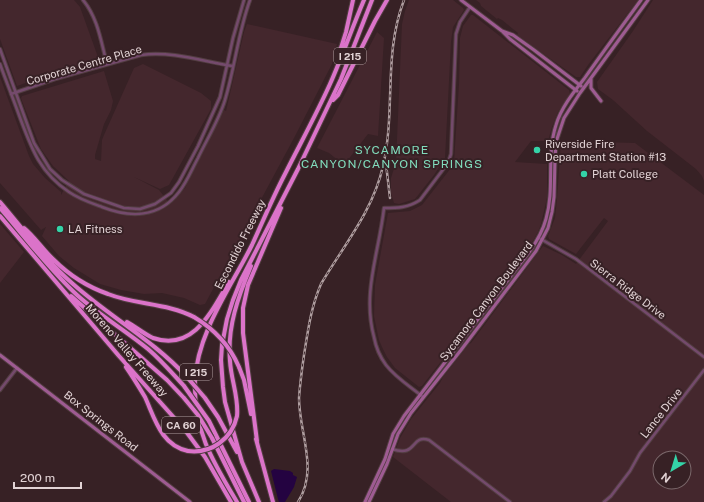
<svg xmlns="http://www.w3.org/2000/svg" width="704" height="502" font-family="'Public Sans',sans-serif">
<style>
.built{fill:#44272d;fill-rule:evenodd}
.water{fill:#240341}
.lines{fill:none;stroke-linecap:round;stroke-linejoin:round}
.tertiary-casing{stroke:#523d41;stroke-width:4.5}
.secondary-casing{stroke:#523d41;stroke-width:5}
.motorway-casing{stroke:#523d41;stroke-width:6}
.tertiary{stroke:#744a6c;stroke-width:2.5}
.secondary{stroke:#9e5b92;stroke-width:3}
.motorway{stroke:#db73c9;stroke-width:4}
.rail-casing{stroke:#b09fa1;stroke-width:2.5}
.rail{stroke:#372125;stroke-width:1;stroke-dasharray:3;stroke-linecap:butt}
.motorway-bridge-casing{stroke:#523d41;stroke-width:6;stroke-linecap:butt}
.motorway-bridge{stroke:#db73c9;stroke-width:4}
.poi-dot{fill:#34d4a8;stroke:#372125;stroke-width:1.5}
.labels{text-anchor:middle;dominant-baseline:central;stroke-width:4;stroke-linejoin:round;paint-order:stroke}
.shield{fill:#372125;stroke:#af9ea0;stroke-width:1}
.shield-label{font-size:10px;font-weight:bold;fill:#e2d3d5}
.street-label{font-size:11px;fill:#e2d3d5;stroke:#372125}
.poi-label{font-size:11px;fill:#e2d3d5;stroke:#372125;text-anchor:start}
.neighbourhood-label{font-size:12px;letter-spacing:1px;fill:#81dcbc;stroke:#372125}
</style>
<rect width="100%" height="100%" fill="#372125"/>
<path class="built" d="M0 0H74L80 7 98 57 94 61 60 71 17 86 0 39Z
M409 0H453L463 8 464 10 453 27 451 42 445 158 434 175 415 199 399 204 394 203 391 193V178L396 162 402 24 405 11Z
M476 0H638L588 65 580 77H576L517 35 518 33 502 20 498 18 497 19 481 6 480 3Z
M653 0H704V181L702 176 696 169 647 131 613 100 598 89 597 82 633 31Z
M471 15H473L569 90 570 94 558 112 552 127 548 141H531L515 162 547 164V198L541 224 538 232 529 248 422 386 419 387 395 368 387 357 382 347 379 340 374 316 375 285 388 213 410 211 422 205 451 168 454 162 459 84 460 38 463 26Z
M247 24 337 44 332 64 294 138 205 304 200 305 184 298 162 293 144 294 121 290 100 284 74 268 59 256 42 236 46 227 41 230 0 183V77L29 156 33 164 45 178 61 192V195L69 181 53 166 41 149 22 101 21 98 22 96 104 71 113 101 111 110 104 124 95 155V159L101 161 102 140 104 135 134 68 143 64 201 93 211 101V109L169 185 160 189 134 177 159 190 170 204 185 188 224 110 226 111 227 107 244 32Z
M377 32 384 38 378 136 368 134 344 165 329 153 317 148Z
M561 141 635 143 704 195V502H451L393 457 400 438 411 419 440 383 443 377 469 344 471 343 543 246 562 255 576 264 608 221 604 218 576 254 549 239 548 236 555 218 557 199ZM660 458H684V482H660Z
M0 224 24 252 0 283Z"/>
<path class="water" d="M274 469 290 471 293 473V475L297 477 294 487 285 502H279L278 499 271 471Z"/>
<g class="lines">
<defs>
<path id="tertiary" d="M83 0C98 18 101 42 107 64
M0 49 34 143 50 169 62 180 84 194 124 208 140 209 155 204 171 193 179 182 198 146 220 97 233 38 244 0
M0 64C6 81 13 98 19 115 31 147 39 172 69 192 79 199 91 203 102 207 130 218 159 218 179 192 187 182 192 169 198 158 207 139 219 120 225 100 235 67 238 33 250 0
M11 94 55 79 141 55C172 51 202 61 232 66
M539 238 576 259 704 357
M0 390 17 368
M423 397C411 387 396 378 386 365 380 357 376 348 374 337 362 292 379 253 384 208 397 208 408 208 420 200L448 163 451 154 456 34 460 22 470 7
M392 449C418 458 410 434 429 440L510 502
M604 502 611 496 630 471 640 453 704 370"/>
<path id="secondary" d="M461 0 502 31 513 35 534 50 581 86
M503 32 510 39 577 91
M591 79V88L601 101
M0 355 190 502
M365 502 385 459 393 434 404 416 530 251C537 241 543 230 546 219 555 188 546 156 556 125 561 108 573 93 584 79 603 52 622 26 641 0
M369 502 387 464 398 434 411 413 461 350 536 251 548 228 552 212 554 197 555 159 556 142 564 118 580 93 648 0"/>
<path id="motorway" d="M339 54 346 32 353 0
M333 100 338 95 375 21 387 0
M0 202C24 230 45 260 73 284 110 317 153 340 187 377
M0 208C25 237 49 269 77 295 99 315 125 330 148 349 161 360 172 373 184 386
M0 216 119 356 185 430 205 457 231 502
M24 228C35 237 43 250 54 260 69 275 88 287 108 294 136 305 167 303 194 317
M71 296 167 380 184 398
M127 322C136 327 144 334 153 338 194 352 212 310 229 282
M126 367C133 377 139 387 145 397 155 419 161 445 188 451
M239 367 244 380 251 414
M205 398 218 417 237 452
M237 416C239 398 231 380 230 361 227 327 238 297 251 266
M209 421 249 502
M212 438 244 502
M256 439 273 502
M257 441 243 333V308L248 285 281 208
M237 502C213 462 193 430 195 381 197 333 231 287 252 245 263 221 273 197 285 174 300 144 316 115 330 84 342 57 352 28 364 0
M259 502 242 462 225 402 223 387 221 360 222 345 227 319 233 300 241 280 298 169 341 79 372 0"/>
</defs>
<use href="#tertiary" class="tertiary-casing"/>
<use href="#secondary" class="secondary-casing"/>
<use href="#motorway" class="motorway-casing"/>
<use href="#tertiary" class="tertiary"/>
<use href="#secondary" class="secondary"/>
<use href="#motorway" class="motorway"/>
<defs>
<path id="rail" d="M386 164 390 198
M298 502C319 469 299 433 299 398 300 383 302 369 304 355 308 330 311 307 321 284 344 245 373 211 383 166 396 110 383 55 404 0"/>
</defs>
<use href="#rail" class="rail-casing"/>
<use href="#rail" class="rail"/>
<defs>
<path id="motorway-bridge" d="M194 317C214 329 230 346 239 367
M187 377 205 398
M184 386 209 421
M184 398 198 415 212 438
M188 451C211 454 232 439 237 416"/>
</defs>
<use href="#motorway-bridge" class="motorway-bridge-casing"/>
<use href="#motorway-bridge" class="motorway-bridge"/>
</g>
<g class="poi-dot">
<circle cx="537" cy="150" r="4"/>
<circle cx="584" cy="174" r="4"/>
<circle cx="60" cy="229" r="4"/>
</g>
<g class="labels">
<g class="shield">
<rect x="334" y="48" width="32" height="16" rx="3"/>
<rect x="180" y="364" width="32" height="16" rx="3"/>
<rect x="162" y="417" width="38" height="16" rx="3"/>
</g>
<g class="shield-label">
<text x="350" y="56">I 215</text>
<text x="196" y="372">I 215</text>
<text x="181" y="425">CA 60</text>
</g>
<g class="street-label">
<text transform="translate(84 65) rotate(-16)">Corporate Centre Place</text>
<text transform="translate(240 244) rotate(-63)">Escondido Freeway</text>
<text transform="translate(628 289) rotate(37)">Sierra Ridge Drive</text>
<text transform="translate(486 301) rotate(-53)">Sycamore Canyon Boulevard</text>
<text transform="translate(127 350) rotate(49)">Moreno Valley Freeway</text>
<text transform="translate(661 413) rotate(-52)">Lance Drive</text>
<text transform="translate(101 421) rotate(38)">Box Springs Road</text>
</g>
<g class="poi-label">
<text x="545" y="144">Riverside Fire<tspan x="545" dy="13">Department Station #13</tspan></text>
<text x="592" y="174">Platt College</text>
<text x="68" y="229">LA Fitness</text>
</g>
<g class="neighbourhood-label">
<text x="392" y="150">SYCAMORE<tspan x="392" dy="14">CANYON/CANYON SPRINGS</tspan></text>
</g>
</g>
<g transform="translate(672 470) rotate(218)"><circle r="19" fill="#372125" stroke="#7b686b"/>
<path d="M0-3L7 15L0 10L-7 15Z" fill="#34d4a8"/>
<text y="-6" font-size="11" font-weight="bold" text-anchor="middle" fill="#e2d3d5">N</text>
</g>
<path d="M14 482v6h67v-6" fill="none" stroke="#e2d3d5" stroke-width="2"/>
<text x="20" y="482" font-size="12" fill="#e2d3d5" stroke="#372125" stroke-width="3" paint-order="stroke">200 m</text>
</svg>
